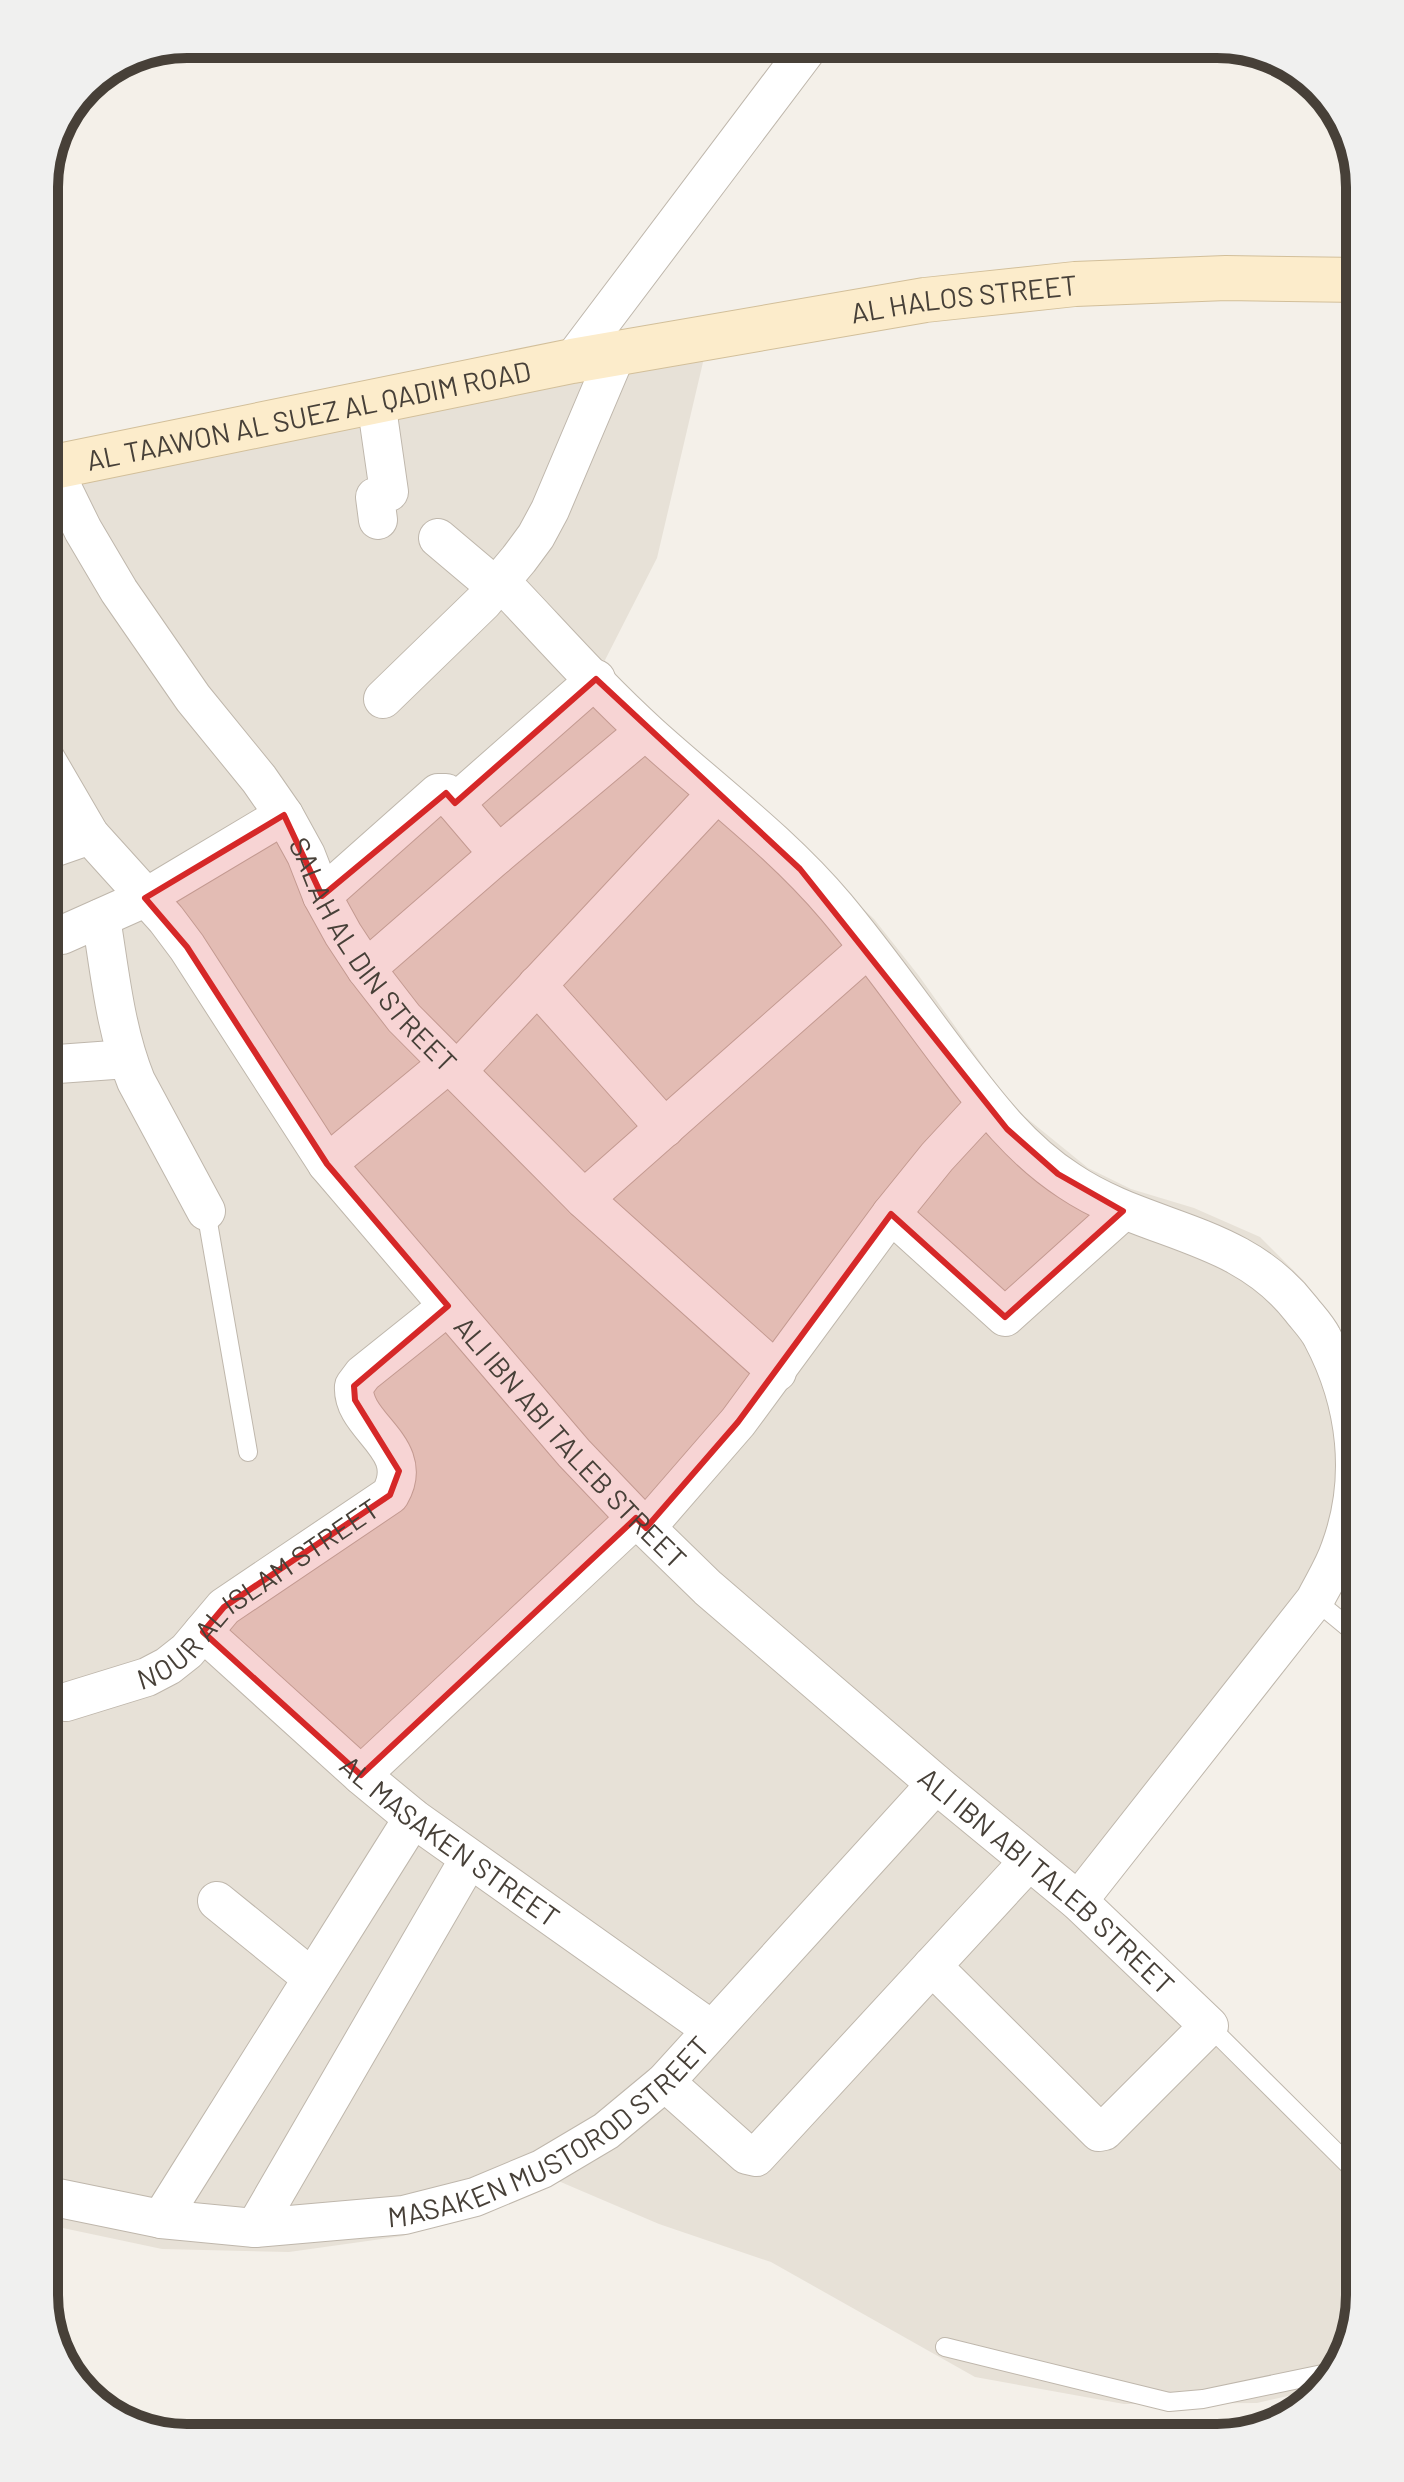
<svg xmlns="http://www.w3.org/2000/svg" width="1404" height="2482" font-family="Barlow,sans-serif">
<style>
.residential{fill:#e7e1d7}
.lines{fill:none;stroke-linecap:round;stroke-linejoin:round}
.lane-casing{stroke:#bfb7ac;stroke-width:20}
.street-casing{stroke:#bfb7ac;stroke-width:40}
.secondary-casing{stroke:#d2bf9a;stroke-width:46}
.lane{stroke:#fff;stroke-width:18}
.street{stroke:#fff;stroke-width:38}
.secondary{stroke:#fceccb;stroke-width:44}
.marked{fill:#d62828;fill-opacity:0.2;stroke:#d62828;stroke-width:6;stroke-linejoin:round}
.labels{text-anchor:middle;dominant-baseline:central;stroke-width:7;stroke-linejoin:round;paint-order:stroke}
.street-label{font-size:28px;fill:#474038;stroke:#fff}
.rim{fill:none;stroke:#474038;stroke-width:10}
</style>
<rect width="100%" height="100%" fill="#f4f0e9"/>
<path class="residential" d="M704 358 657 558 603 664 874 919 919 976 999 1088 1024 1116 1088 1168 1131 1189 1194 1208 1260 1237 1303 1280 1339 1326 1360 1378V1528L1082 1914 1360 2188V2296L1336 2374 1319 2389 1257 2403 1124 2404 975 2377 771 2262 659 2224 556 2180 403 2236 289 2252 162 2249 44 2224V480Z"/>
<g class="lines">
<defs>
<path id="lane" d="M206 1211 248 1452
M1315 1600 1360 1637
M1209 2026 1360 2176
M945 2347 1169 2402 1203 2399 1337 2371"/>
<g id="street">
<path d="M572 361 811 44"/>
<path d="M376 401 389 492 375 497 378 520"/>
<path id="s1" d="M52 467 83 530 119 591 193 698 259 779 284 815 306 855 322 896 343 934 366 969 404 1018 584 1199 777 1372"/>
<path d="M438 538 496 587"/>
<path d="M501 582C550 633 597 687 649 734 712 791 781 842 836 907 877 956 914 1009 952 1059 987 1105 1020 1149 1069 1181 1146 1233 1240 1230 1301 1309 1308 1318 1317 1327 1322 1337 1357 1403 1366 1479 1340 1549 1334 1567 1323 1584 1315 1600L1078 1901"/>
<path d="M383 699 483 602 519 559 536 536 550 510 617 352"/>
<path id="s2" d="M44 756 90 835 166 919 187 947 327 1164 574 1453 636 1518 708 1588 936 1784 1078 1901 1209 2026 1104 2131 1099 2132 932 1966"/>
<path d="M44 851 90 835"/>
<path d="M496 856 645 731"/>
<path d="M322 896 438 793H446L455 803"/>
<path d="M101 918C110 973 115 1029 136 1081L206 1211"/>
<path d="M62 935 145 898 284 815"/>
<path d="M366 969 496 856 495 850 455 803 596 679"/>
<path d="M537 985 665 1128"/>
<path d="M44 1065 127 1059"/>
<path d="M457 1071 716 794"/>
<path d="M327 1164 449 1063"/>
<path d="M584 1199 868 948"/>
<path d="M891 1214 1005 1317 1123 1211"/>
<path d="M646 1528 738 1422 891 1214 937 1157 986 1104"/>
<path id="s3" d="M203 1632 361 1775 413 1818 712 2030"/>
<path id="s4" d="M66 1702 147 1677 168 1666 187 1651 224 1607 390 1495C418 1447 351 1427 354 1386L363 1374 448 1306"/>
<path d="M361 1775 636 1518"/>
<path d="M217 1901 312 1978"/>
<path d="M665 2082 747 2155 756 2157 1029 1861"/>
<path id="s5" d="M44 2195 161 2219 255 2228 404 2215 475 2197 542 2169 606 2131 665 2082 936 1784"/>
<path d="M161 2219 413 1818"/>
<path d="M255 2228 469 1859"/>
</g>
<g id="secondary">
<path id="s6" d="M44 469 572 361 925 300 1075 284 1226 278 1360 280"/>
</g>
</defs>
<use href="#lane" class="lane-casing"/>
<use href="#street" class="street-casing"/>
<use href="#secondary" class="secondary-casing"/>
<use href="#lane" class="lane"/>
<use href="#street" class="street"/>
<use href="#secondary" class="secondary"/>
</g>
<path class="marked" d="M596 679 800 869 1007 1129 1058 1174 1123 1211 1005 1317 891 1214 738 1422 646 1528 636 1518 361 1775 203 1632 224 1607 390 1495 399 1471 355 1400 354 1386 448 1306 327 1164 187 947 145 898 284 815 322 896 446 793 455 803Z"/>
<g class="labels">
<g class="street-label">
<text stroke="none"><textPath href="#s6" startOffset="936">AL HALOS STREET</textPath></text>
<text stroke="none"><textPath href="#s6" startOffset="270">AL TAAWON AL SUEZ AL QADIM ROAD</textPath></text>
<text stroke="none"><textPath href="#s1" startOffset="586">SALAH AL DIN STREET</textPath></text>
<text stroke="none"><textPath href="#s2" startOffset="868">ALI IBN ABI TALEB STREET</textPath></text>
<text stroke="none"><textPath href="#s4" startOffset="224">NOUR AL ISLAM STREET</textPath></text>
<text stroke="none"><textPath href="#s3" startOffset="324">AL MASAKEN STREET</textPath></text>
<text stroke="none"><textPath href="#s2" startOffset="1516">ALI IBN ABI TALEB STREET</textPath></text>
<text stroke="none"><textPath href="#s5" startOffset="532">MASAKEN MUSTOROD STREET</textPath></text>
</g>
</g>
<path d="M0 0H1404V2482H0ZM187 58H1217A129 129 0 0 1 1346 187V2295A129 129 0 0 1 1217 2424H187A129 129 0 0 1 58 2295V187A129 129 0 0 1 187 58Z" fill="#f0f0ef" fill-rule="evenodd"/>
<path class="rim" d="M187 58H1217A129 129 0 0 1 1346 187V2295A129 129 0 0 1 1217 2424H187A129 129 0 0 1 58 2295V187A129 129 0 0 1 187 58Z"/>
</svg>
